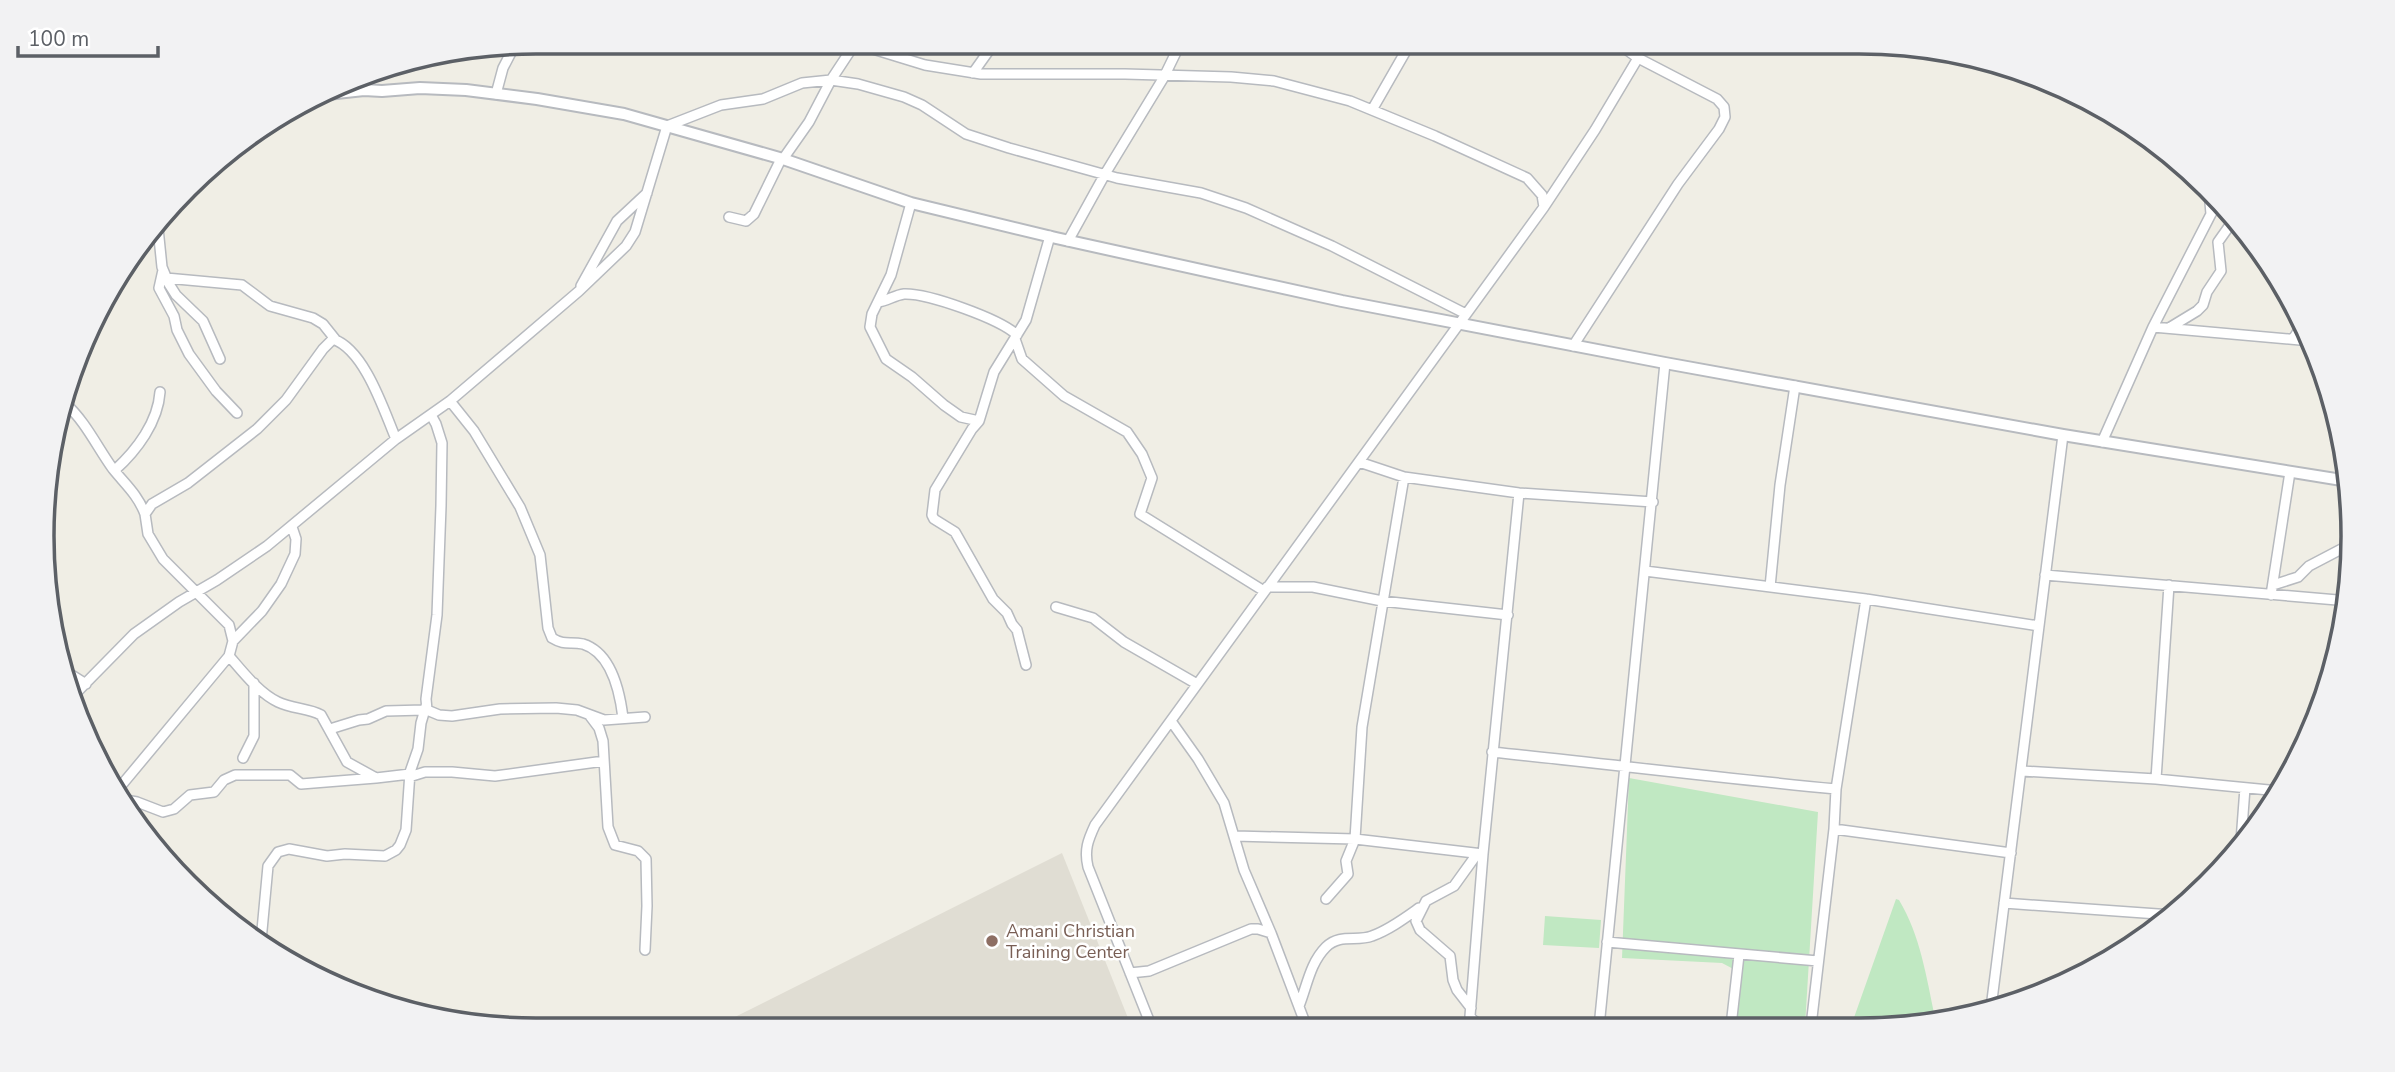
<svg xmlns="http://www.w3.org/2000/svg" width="2395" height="1072" font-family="'Nunito Sans',sans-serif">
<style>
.education{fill:#e0ddd3}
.green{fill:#c0e8c2}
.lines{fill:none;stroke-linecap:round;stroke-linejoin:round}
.minor-casing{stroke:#b7babf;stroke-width:12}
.tertiary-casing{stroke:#b7babf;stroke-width:14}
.minor{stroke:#fff;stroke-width:9}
.tertiary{stroke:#fff;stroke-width:10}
.education-dot{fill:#8d6e63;stroke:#fff;stroke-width:2.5}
.labels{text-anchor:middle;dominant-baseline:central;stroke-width:5;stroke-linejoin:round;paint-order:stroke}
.education-label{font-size:18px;fill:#785e54;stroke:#fff;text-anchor:start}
.rim{fill:none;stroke:#5c6066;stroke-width:3.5}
</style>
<rect width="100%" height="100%" fill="#f0eee5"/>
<path class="education" d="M1062 853 1132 1028 711 1029Z"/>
<path class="green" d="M1629 778 1818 812 1805 1026H1736L1741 973 1722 963 1622 958Z
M1896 899 1899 900C1921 936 1927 981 1936 1022L1924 1026H1851Z
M1545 916 1601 920 1599 948 1543 945Z"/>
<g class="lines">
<defs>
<path id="minor" d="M850 42 925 65 981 74H1125L1231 77 1274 81 1350 101 1435 136 1527 178 1542 195 1544 207
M1394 42 1407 50
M973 73 995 42
M496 94 503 68 515 45
M1372 110 1411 42
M783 159 809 122 831 80 856 42
M2209 191 2211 214
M911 203 891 275 872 314 870 327 886 359 912 377 944 405 961 417 979 421
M729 217 746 221 754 214 781 159
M158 228 162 267 169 284 176 295 203 321 220 359
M1068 241 1105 174 1164 77 1181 42
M163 270 159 288 174 316 177 330 189 354 216 391 237 413
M166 278 242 285 270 306 313 318 323 324 335 339
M581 286 617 221 647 193
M878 302C887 301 895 295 904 294 928 293 1000 319 1017 335
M2153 327 2311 341
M2169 328 2197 311 2203 305 2207 292 2221 271 2218 242 2235 218
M1015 339 1022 359 1064 396 1127 432 1142 454 1152 478 1140 514 1264 591
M2293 339 2304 322
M1573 346 1678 184 1719 129 1725 117 1724 107 1717 99 1638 58 1616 42
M450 401 474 431 520 507 540 555 548 628 552 638C565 646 570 641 583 644 612 653 620 693 623 718
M65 403C86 422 97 447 113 469 125 484 138 495 145 514
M431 415 436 424 442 443 441 506 437 615 426 699 427 710 439 715 452 716 500 709 556 708 577 710 604 720 645 717
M2102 442 2153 327 2211 214 2219 202
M1359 462 1404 477 1519 493 1653 502
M115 470C137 450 158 422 160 392
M1645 571 1866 599 2039 626
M2045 575 2349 601
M2273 585 2298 577 2309 566 2351 544
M1267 587H1313L1382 601 1508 615
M1770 587 1780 485 1795 386
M2271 595 2290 472
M1056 607 1093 618 1124 642 1197 684
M233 641 262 611 281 584 295 554 296 539 292 527
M229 656C243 672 259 693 278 702 292 709 309 708 321 715L347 762 376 778 410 774
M1026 665 1017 630 1012 624 1007 613 993 599 955 532 934 519 932 515 935 490 972 429 979 421 994 372 1026 320 1050 236
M67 672 86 684
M75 694 134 634 179 602 217 580 267 546 396 439 450 401 579 291 626 246 635 232 667 126 721 105 763 99 802 83 831 80 858 84 904 97 922 105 966 134 1009 148 1117 178 1201 193 1246 208 1332 246 1466 314
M590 716 599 728 603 741 608 827 615 845 638 851 646 859 647 906 645 950
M1171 721 1198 759 1224 803 1244 870 1271 933 1307 1028
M330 729 359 720 368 719 386 711 424 710
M1492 752C1607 764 1721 778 1836 789
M243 758 254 736V683
M2022 771 2156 779 2279 791
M409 777 425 772H452L495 776 604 761
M2156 779 2169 585
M115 793 229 656 233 641 229 625 163 559 148 534 145 514 152 504 188 483 257 429 286 400 323 349 333 339C365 350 384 411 396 439
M120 799 137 802 163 812 174 809 190 795 214 792 224 780 235 775H290L301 784 376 778
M1834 829 2011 853
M1235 836 1355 839 1483 854
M2241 841 2245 788
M1326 899 1348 874 1346 861 1355 839 1362 727 1404 477
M2004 903 2172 915
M2160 928 2162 914
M261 941 268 866 278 852 289 849 327 856 345 854 385 856 396 850 400 845 406 830 410 772 418 749 421 723 426 706
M1607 942 1818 961
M1130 973 1149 971 1251 929H1258L1271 933
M1299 1006C1307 986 1310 963 1326 947 1340 933 1357 942 1372 936 1389 930 1405 918 1419 908
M1471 1008 1457 990 1453 980 1450 956 1420 930 1416 921 1426 901 1454 886 1477 854
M1991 1008 2063 435
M1731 1026 1739 955
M1811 1026 1834 829 1836 789 1866 599
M1505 1027C1493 1026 1476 1027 1470 1016L1483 854 1519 493
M1599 1027 1665 363
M1152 1028 1088 867C1084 850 1088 840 1095 825L1544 207 1595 130 1638 58"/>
<path id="tertiary" d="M318 95 364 90 382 91 420 88 466 90 537 99 624 114 783 159 911 203 1056 238 1342 301 1665 363 2063 435 2348 481"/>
</defs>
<use href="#minor" class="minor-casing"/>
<use href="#tertiary" class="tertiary-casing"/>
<use href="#minor" class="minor"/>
<use href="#tertiary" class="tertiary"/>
</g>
<circle class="education-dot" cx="992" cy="941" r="7"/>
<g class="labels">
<g class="education-label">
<text x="1006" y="931">Amani Christian<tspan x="1006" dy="21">Training Center</tspan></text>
</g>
</g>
<path d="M0 0H2395V1072H0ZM536 54H1859A482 482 0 0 1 2341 536V536A482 482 0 0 1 1859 1018H536A482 482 0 0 1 54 536V536A482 482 0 0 1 536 54Z" fill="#f2f2f3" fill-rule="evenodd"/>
<path class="rim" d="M536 54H1859A482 482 0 0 1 2341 536V536A482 482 0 0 1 1859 1018H536A482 482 0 0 1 54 536V536A482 482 0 0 1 536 54Z"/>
<path d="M18 46v10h140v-10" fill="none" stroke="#5c6066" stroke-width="3.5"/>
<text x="28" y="46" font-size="21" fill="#5c6066" stroke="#ffffff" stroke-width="5" paint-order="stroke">100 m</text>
</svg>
